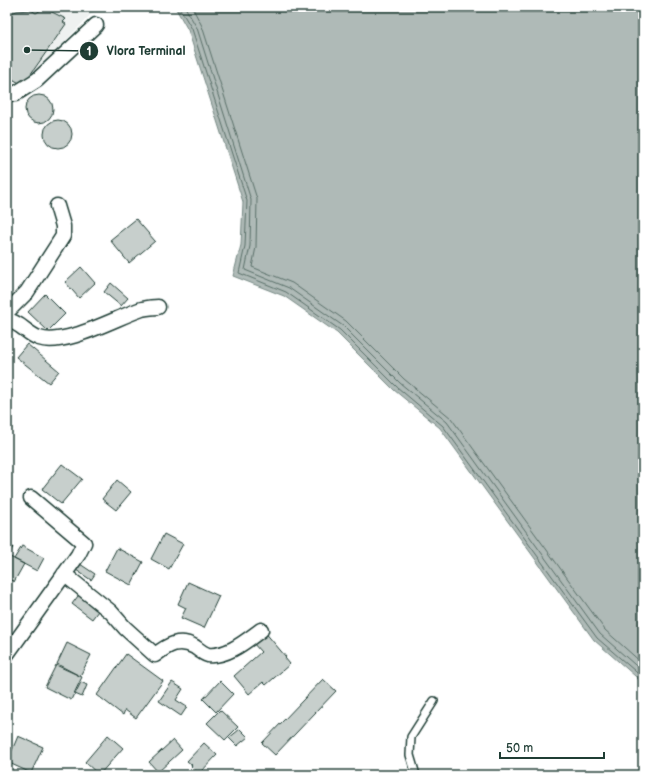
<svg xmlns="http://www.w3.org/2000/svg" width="650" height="782" font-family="'Balsamiq Sans',sans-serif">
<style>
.built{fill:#eef1f0}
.water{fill:#afbab7;stroke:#758883}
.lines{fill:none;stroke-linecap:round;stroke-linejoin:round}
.shore{stroke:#596f68;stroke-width:1}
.building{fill:#c7cfcc;stroke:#1f3d34}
.service-casing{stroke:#1f3d34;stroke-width:10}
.minor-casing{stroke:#1f3d34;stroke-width:17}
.service{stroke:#fff;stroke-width:7}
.minor{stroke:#fff;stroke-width:14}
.leader{fill:none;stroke:#1f3d34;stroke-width:1.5}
.callout-dot{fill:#1f3d34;stroke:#fff;stroke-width:1.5}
.mark-label{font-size:12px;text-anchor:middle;font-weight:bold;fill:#fff}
.callout-label{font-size:12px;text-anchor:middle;font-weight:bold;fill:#1f3d34;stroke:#fff;stroke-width:3.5;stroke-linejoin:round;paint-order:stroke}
</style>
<rect width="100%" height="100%" fill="#fff"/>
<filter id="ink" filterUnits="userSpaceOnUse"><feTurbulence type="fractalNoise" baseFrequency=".025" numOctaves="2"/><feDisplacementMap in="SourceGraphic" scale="8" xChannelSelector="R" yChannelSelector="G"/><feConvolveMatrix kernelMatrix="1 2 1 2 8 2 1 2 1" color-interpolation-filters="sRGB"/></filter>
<g filter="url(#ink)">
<path class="built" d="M7 7H98L23 85 7 76Z"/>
<path class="water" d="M175 7H643V683L594 640 440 428 394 390 337 333 284 296 233 276 241 245 243 202 188 30Z"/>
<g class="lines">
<path class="shore" d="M179 7 192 29 247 201 245 246 239 273 286 292 340 330 397 387 443 426 597 638 643 678
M185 7 197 28 251 200 250 246 245 270 289 288 343 326 400 383 447 422 600 634 643 672
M192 7 202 26 257 199 256 247 252 267 292 283 346 321 404 379 451 418 605 630 643 664"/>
</g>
<path class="building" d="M31 10 36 13 41 10H48L66 19 63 22 66 24 23 85 7 76V14L17 11Z
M25 109a14 14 0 1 1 28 0a14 14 0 1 1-28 0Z
M44 134a14 14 0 1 1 28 0a14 14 0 1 1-28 0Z
M136 219 155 241 129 263 110 240Z
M81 267 95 283 79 298 65 282Z
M111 283 128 298 121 306 104 292Z
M45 294 65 314 48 331 28 312Z
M27 344 59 371 49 383 16 357Z
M62 464 82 479 61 504 42 489Z
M117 480 131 492 116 510 102 499Z
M164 534 183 544 169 569 151 559Z
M7 544 13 547 8 556 24 564 14 582 7 578Z
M22 546 44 558 37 571 14 559Z
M117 548 143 562 131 585 105 571Z
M80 564 95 574 91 580 76 570Z
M188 582 219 596 204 628 181 618 186 608 178 604Z
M81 592 101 607 92 619 72 604Z
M264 631 286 657 285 658 290 664 266 685 263 682 249 694 234 676 261 652 252 642Z
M67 643 91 655 80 676 57 664Z
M126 654 163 681 136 718 125 710 123 715 97 695Z
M56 665 82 677 71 700 45 687Z
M323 679 336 691 275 755 262 743Z
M220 681 233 694 216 712 203 699Z
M81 682 87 685 82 697 75 694Z
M172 682 183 689 176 700 187 707 181 716 159 701Z
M220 710 238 727 225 740 207 723Z
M240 729 248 737 237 746 229 738Z
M108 735 123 748 99 775 85 762Z
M18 736 43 747 31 773 7 762Z
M173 740 182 750 158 772 149 762Z
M204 743 217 755 199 774 191 766 192 765 187 761Z"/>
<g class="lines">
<defs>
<path id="service" d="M416 775 410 755 411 737 434 701"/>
<path id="minor" d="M7 94H15L37 80 96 25
M7 312 27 292 63 236V226L57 206
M7 320C20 322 27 334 39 338 65 347 117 317 142 309 147 308 153 307 158 307
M64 574 111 612 125 628 155 655C168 645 179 638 195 647 199 650 204 654 208 655 228 657 247 640 261 630
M7 654 78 555 84 543 31 498"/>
</defs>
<use href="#service" class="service-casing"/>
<use href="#minor" class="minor-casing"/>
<use href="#service" class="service"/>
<use href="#minor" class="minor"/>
</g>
</g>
<path class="leader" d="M27 50L89 51"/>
<g class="callout-dot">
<circle cx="27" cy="50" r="4"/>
<circle cx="89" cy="51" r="10"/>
</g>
<g class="mark-label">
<text x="89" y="55">1</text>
</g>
<g class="callout-label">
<text x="146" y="55">Vlora Terminal</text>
</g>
<rect width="650" height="782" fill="none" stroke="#fff" stroke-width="24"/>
<rect x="12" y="12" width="626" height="758" fill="none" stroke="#1f3d34" stroke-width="1.5" filter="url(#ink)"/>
<path d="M500 752v6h104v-6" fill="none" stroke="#1f3d34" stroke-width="2"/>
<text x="506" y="752" font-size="12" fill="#1f3d34" stroke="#ffffff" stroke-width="3" paint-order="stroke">50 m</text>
</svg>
